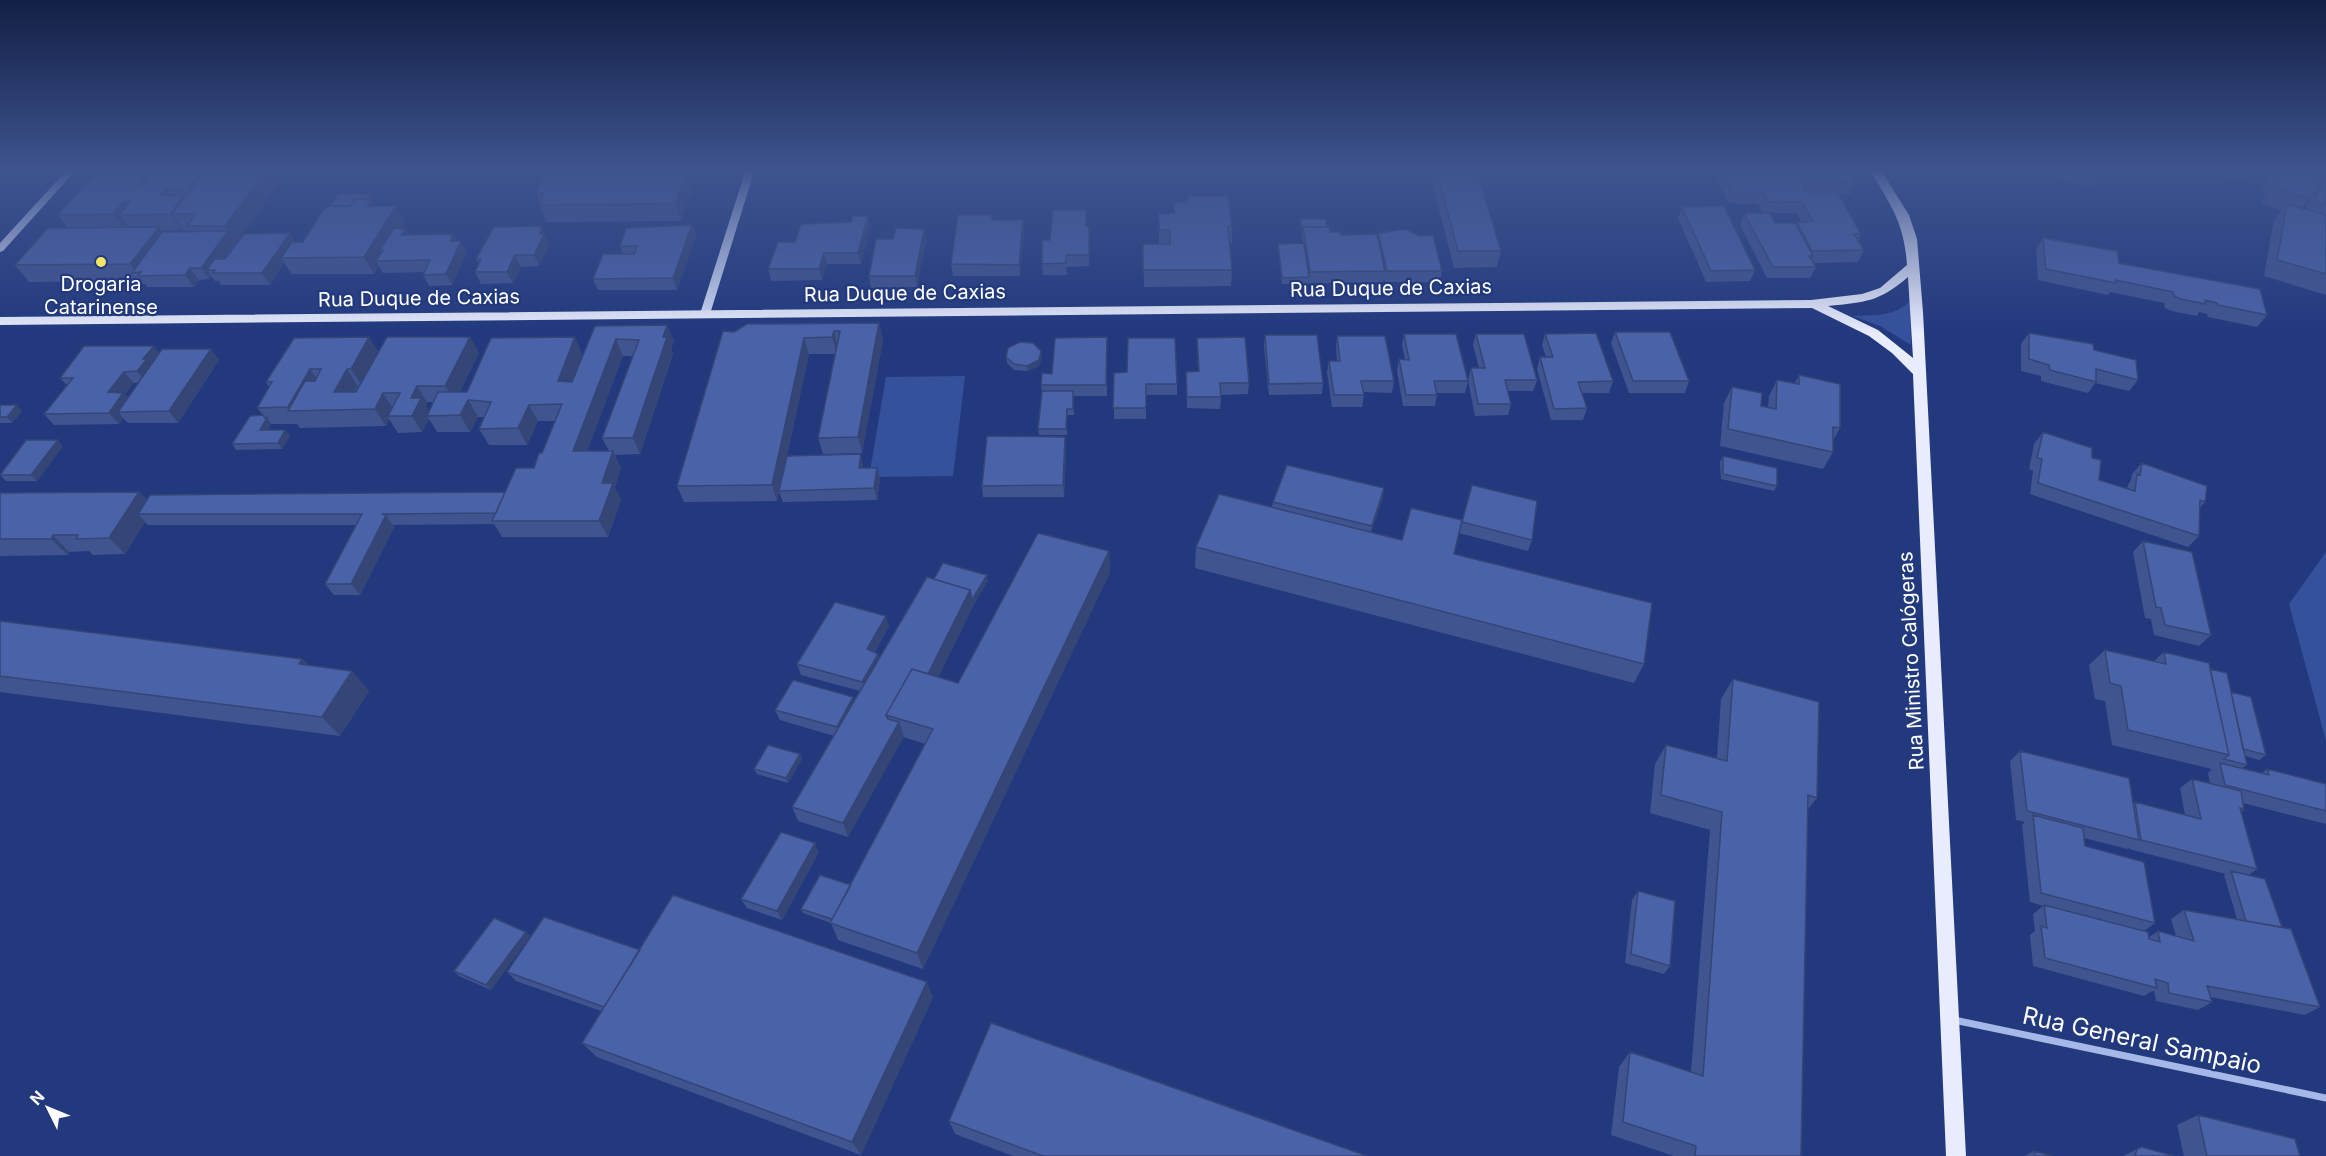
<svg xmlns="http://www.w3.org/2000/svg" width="2326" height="1156" font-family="Inter,sans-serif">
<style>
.green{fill:#35519c}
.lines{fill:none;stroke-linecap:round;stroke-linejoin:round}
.street{stroke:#a6b8e7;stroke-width:7}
.secondary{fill:#d0daf6;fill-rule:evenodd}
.primary{fill:#e8ecfd;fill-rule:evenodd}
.wall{fill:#405490;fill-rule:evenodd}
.shaded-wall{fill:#344576}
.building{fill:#4a62a8;stroke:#344576;stroke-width:1.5}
.poi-dot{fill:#f3e468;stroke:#22397e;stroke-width:2}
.labels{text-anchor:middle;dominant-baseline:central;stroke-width:4.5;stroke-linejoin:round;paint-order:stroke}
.poi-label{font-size:20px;fill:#fff;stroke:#22397e}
.street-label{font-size:20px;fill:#fff;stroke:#22397e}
.near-street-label{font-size:24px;fill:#fff;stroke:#22397e}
</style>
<rect width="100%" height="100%" fill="#22397e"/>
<path class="green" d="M1910 302 1911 345 1880 326 1853 316C1876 315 1891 317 1910 302Z
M965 376 953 476 869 477 886 377Z
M2326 552V741L2289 604Z"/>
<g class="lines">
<path class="street" d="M1954 1020 2326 1098"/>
<path class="secondary" d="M65 172H74L3 251 0 252V243Z
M745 172H754L710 314 709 316H701L700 314Z"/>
<path class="primary" d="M1871 172H1882L1909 215 1917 239 1923 312 1966 1156H1946L1913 374 1892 353 1869 336 1812 308 0 325V317L1811 300 1862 294 1880 288 1907 265C1904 223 1892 207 1871 172ZM1908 277 1913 358 1878 330 1828 306C1866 302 1879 302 1908 277Z"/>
</g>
<path class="wall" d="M97 172H282L285 176 224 259 296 242H303L373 199 372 200 376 206 405 223 401 228 405 229 408 235 453 234 457 241 467 252 452 285 429 286 423 275 425 272 383 273 379 266 374 274H292L284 263 270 285H221L219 281H215L211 276 209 279 199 280 194 287H147L145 284H140L138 281 29 282 15 265 68 228 58 215 98 174ZM182 229 183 231H190L191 232H162V231L181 230Z
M1432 172H1477L1501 251 1497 267 1454 268 1431 178Z
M1712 172H1850L1856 183 1851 194H1839L1861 234 1858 241 1864 250 1858 262 1813 263 1816 267 1810 278H1767L1740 225 1744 213H1763L1758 204 1729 203ZM1770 213H1797L1801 222H1797L1796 225 1775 223Z
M2055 172H2099L2091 187 2054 178Z
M2214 172H2251L2243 183Z
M2272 172H2325L2310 199 2302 208 2305 209 2325 172H2326V295L2264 276 2274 220 2282 210 2261 203 2266 193 2261 191Z
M693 185 681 221 546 222 539 205 540 203 536 193Z
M1682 207 1755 270 1750 281 1706 282 1678 218Z
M1158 214 1232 226V243H1229L1232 270 1231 286 1144 287 1143 244H1159Z
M1300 219 1327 227 1330 232 1341 235 1378 237V233L1442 271 1440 282H1385L1384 279 1383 282 1282 284 1278 250V244L1303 243 1300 225Z
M992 220H1023L1024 231 1020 276H953L951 264Z
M692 225 696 236 677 290H598L593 279 623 254 620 246Z
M542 226 549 245 539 266 521 267 513 283 481 284 475 272 479 264 476 259Z
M1087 226 1090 238 1089 266 1066 267 1067 275H1043L1042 264 1050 240Z
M870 227 861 264H827L822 280 771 281 768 269 795 242Z
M924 229 926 240 917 287 871 288 869 276 893 239Z
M2043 238 2119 263 2267 315 2257 327 2208 317 2207 314 2199 312 2197 316 2172 311 2165 308 2164 303 2110 292 2108 295 2038 280 2036 250Z
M879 323 883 340 862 453 823 454 818 438 835 354H809L787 456 863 465V468L880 479 877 500 783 502 779 492 777 501 684 502 677 486 734 332Z
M667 325 674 341 671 349 673 354 640 454 615 455 621 468 615 487 621 500 608 537H502L494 524 393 525 394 527 360 595H334L325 584 356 525H148L145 522 125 554 93 555 89 551 69 552 68 555 0 556V493L139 492 147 500 505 492 534 468 542 453 555 421H538L527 445H489L479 429 484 417H478L470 432H437L429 419 422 432 398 433 389 419 386 426 300 428 297 424H271L268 430H285L290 436 282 449 236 450 232 444 263 415 257 408 269 387 266 382 369 337 379 353 470 337 479 353 460 392H467L582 353 573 377 595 326ZM623 356H633L602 438 609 451H587ZM427 402H433L429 411 426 406Z
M1615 332 1689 381 1685 393H1629L1611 343Z
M2029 333 2094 350 2138 380 2129 391 2095 383 2088 393 2041 381V376L2021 371V344Z
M1404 334 1468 381 1465 393H1437V395L1435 406H1403L1397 371 1399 359H1405L1402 345Z
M1476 334 1537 380 1533 391H1508L1511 404 1508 415 1475 416 1468 380 1471 368H1479L1473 345Z
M1545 334 1613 381 1609 393H1582L1587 408 1583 420H1551L1537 369 1540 357H1546L1542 345Z
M1265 335 1323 383 1322 394 1269 395 1264 347Z
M1337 336 1394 381 1392 393 1363 392 1364 395 1362 407H1332L1327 372 1329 361H1337L1336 347Z
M1197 338 1249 383 1248 394 1221 395 1220 409 1187 408 1186 372 1198 371Z
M211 349 219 360 178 423H128L123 418 119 424 54 425 44 414 67 385 60 378 160 353ZM134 383H138L128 398 125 394Z
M1107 349V396H1073L1074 415H1067V435H1039L1038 429 1042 391 1041 385 1052 374Z
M1006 357H1042L1039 366 1028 371 1014 370 1007 363Z
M1114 373 1177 384V395H1146V419H1114Z
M1799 375 1840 428 1833 441V452L1823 469 1720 446 1724 403 1732 387 1761 406 1768 407 1769 396 1777 380 1795 383Z
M0 405 22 411 12 423H0Z
M2043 432 2092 458 2099 480 2127 489 2128 485 2131 480 2132 474 2142 463 2205 502 2199 509V536L2188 547 2030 494 2033 471 2029 469 2034 444Z
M1065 437 1066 448 1064 497H983L982 486Z
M63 446 37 481H6L0 475Z
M1723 456 1777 486 1774 491 1721 479 1720 462Z
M1472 485 1532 540 1528 551 1459 533Z
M1384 488 1382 500 1371 532 1454 554 1644 664 1634 683 1195 568 1196 547 1272 507 1273 502Z
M2143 541 2211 635 2199 646 2154 635 2151 619 2145 618 2133 552Z
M1109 551 1110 572 923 969 838 940 831 923 803 913 801 909 851 885 925 744 903 737 848 837 798 821 792 807 834 736 780 720 775 710 854 700 860 691 801 675 797 664 889 626 875 652 878 654 879 658 934 579 988 580 973 606 938 677 958 683Z
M0 621 302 659 308 665 352 671 369 691 340 736 0 692Z
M2105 650 2154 661 2164 652 2210 669 2231 692 2266 755 2259 760 2245 756 2247 765 2242 768 2262 773 2267 769 2326 784V824L2243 803 2244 810 2241 812 2257 869 2249 875 2282 927 2320 1007 2305 1015 2210 997 2212 1002 2198 1010 2156 1001 2154 991H2152L2144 996 2033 966 2030 935 2035 931 2033 914 2043 906 2030 902 2022 825 2025 822 2016 820 2010 761 2020 751 2133 804 2135 802 2185 815 2180 788 2192 779 2210 783 2208 773 2212 769 2112 745 2105 701 2095 699 2089 665ZM2084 838 2127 849 2129 848V849L2226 874 2224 875 2237 919 2184 910 2171 919 2176 936 2158 931 2148 938 2144 931 2155 923 2085 846Z
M1733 679 1817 798 1808 809 1801 1156H1674L1611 1135 1619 1067 1630 1052 1691 1072 1710 830 1650 813 1655 764 1666 745 1717 758 1721 699Z
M800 754 802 759 788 783 757 774 754 769Z
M819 852 782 920 747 908 741 899Z
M1638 891 1670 966 1664 974 1625 963 1632 900Z
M526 932 530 936 491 990 459 976 454 971Z
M640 950 933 997 861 1155 597 1057 582 1043 601 1011 516 981 507 972Z
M2198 1115 2300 1156H2184L2177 1125Z
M949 1121 1367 1156H1013L955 1134Z
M2137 1149 2174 1156H2123Z
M2034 1151 2052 1156H2024Z"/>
<path class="shaded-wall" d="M197 172H207L200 206 188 189Z
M265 172H282L285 176 236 243 225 226Z
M687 172H689L693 185 681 221 675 204Z
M148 173 160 190 137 186Z
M165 189 177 205 184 196 195 212 172 214 182 229 181 230 170 214 161 195Z
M370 194 373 199 372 200 381 216 358 210Z
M124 202 133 215H120L129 227 126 231 113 214Z
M396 206 405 223 385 254 383 250H380L384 257 376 261 379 266 374 274 364 257Z
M868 216 870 227 861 264 858 253Z
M1023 220 1024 231 1020 276 1019 265Z
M692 225 696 236 677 290 673 278Z
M542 226 549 245 539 266 534 255Z
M1089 226 1090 238 1089 266Z
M159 227 171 243 141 272 137 273 130 264Z
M405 229 411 240 401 235Z
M924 229 926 240 917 287 915 276Z
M228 231 235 243 216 270H207L211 276 209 279 201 268Z
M290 233 297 244 281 258 284 263 270 285 262 273Z
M453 234 459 245 461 241 467 252 452 285 446 274 451 241Z
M824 253 827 264 822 280 819 269Z
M515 255 521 267 513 283 507 272Z
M190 268 199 280 194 287 185 275Z
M879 323 883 340 862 453 858 437Z
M667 325 674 341 671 349 673 354 640 454 633 438Z
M834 331 838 348 837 354 832 337Z
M369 337 379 354 362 386 351 369Z
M470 337 479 353 455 402 445 386Z
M575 337 582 353 566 398 558 381Z
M804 338 809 354 777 501 772 485Z
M616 339 623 356 581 468 573 451Z
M154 346 163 357 147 383 137 371 143 359Z
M211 349 219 360 178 423 169 411Z
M1041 351 1042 357 1039 366 1028 371 1027 366Z
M310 369 322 386 291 411 288 407Z
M347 369 358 386 345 408 334 392Z
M124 372 134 383 125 394 133 404 118 412 123 418 119 424 109 413 108 392Z
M417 386 427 402 426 406 431 414 427 416 429 419 422 432 412 416 411 398Z
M383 393 394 410 388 416 389 419 386 426 375 409Z
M468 400 478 417 470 432 460 415Z
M17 405 22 411 12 423 7 417Z
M529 405 538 421 527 445 518 428Z
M267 418 271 424 264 436 260 430Z
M285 430 290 436 282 449 278 443Z
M1065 437 1066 448 1064 497 1063 485Z
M58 440 63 446 37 481 31 475Z
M613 451 621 468 615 487 621 500 608 537 599 521 602 483Z
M861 454 863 465 862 479 859 468Z
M877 468 880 479 877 500 874 488Z
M1384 488 1382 500 1370 537 1372 526Z
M139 492 154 508 138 514 145 522 125 554 109 538Z
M386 515 394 527 360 595 351 584Z
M53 535 69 552 68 555 51 539Z
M1109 551 1110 572 923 969 917 953Z
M987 575 988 580 973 606 931 693 927 678 970 590Z
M886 616 889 626 870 660 867 649Z
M878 654 881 664 866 693 862 682Z
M302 659 320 679 299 664Z
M352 671 369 691 340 736 322 717Z
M853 697 857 707 840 737 837 727Z
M899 722 904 737 848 837 843 823Z
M800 754 802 759 788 783 786 778Z
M815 843 819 852 782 920 777 911Z
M526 932 530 936 491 990 486 985Z
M927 982 933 997 861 1155 852 1142Z"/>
<path class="building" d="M204 172H265L225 226H187L196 214H172Z
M559 172H687L675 204 539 205 544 193H536L546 173Z
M1437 172H1477L1501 251H1458Z
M1723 172H1850L1856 183 1801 182 1806 192H1837L1861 234H1854L1864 250 1812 251 1797 222 1813 221 1802 202H1768L1763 192H1733Z
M2058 172H2099L2095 181Z
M2275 172H2325L2310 199 2273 186 2279 176 2273 174Z
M148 173 137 186H144L155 173H201L188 189H165L161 195 184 196 170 214 120 215 130 201 124 202 113 214 58 215 95 174Z
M2326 178V205L2314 201Z
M338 194H370L366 199H354L350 206H330Z
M1189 196H1228L1232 226H1228L1232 270H1143V244H1170V230H1160L1158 214 1174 213V203L1186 202Z
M354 199H372L367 206H396L364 257 281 258 292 242H303L323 210 329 206H350Z
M2287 204 2326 215V274L2277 260Z
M1724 206 1755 270 1711 271 1682 207Z
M1053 210H1086V226H1089V255H1066V263L1042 264V240H1050Z
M1744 213H1770L1775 223H1795L1813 256H1809L1816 267H1773Z
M958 215H992V220H1023L1019 265 951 264Z
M853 216H868L858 253H824L819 269H768L778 242H795L801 224 851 222Z
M1300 219H1326L1327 227H1303L1302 233Z
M692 225 673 278 593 279 603 254H634L637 246H620L626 228Z
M542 226 540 234H544L534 255H515L507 272H475L481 259H476L494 227Z
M159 227 130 264 15 265 48 228Z
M1303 227H1329L1330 232H1340L1341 235 1377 234 1385 271 1310 272Z
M394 228 405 229 401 235 453 234 451 241H461L446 274 423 275 430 260 376 261 383 250H380Z
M896 228 924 229 915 276H869L876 239H893Z
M1406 229 1419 236 1433 235 1442 271H1387L1378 233Z
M228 231 201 268H190L185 275 138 276 141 272 132 273 162 232Z
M290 233 262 273H213L215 270H207L214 259H225L244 234Z
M2043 238 2117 251 2119 263 2260 289 2267 315 2218 305 2217 303 2205 300 2206 304 2181 299 2174 296 2173 292 2115 280 2116 283 2046 269Z
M1304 243 1309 277 1282 278 1278 244Z
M879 323 858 437 818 438 840 331H834L832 337 804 338 772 485 677 486 723 331 734 332 747 324Z
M667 325 663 337H667L633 438H602L639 340 616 339 573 451H613L602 483H613L599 521H492L516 468H534L539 453H542L562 404 529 405 518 428 479 429 491 402 468 400 460 415 427 416 438 392H467L491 338 575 337 558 381 572 382 595 326Z
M1615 332H1670L1689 381H1633Z
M1596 333 1613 381 1578 382 1587 408 1554 409 1540 357H1553L1545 334Z
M2029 333 2093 344 2094 350 2136 360 2138 380 2096 369V382L2050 370 2049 365 2029 359Z
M1404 334H1456L1468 381H1434L1437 395H1406L1399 359 1409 360Z
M1476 334H1524L1537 380H1505L1511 404H1478L1471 368H1485Z
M1265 335H1317L1323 383 1269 384Z
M1337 336H1385L1394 381H1361L1364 395H1334L1329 361H1340Z
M369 337 351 369H347L334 392H356L387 337H470L445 386H417L411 398H421L412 416H388L400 393H383L375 409 288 411 305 381H315L321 369H310L288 407 257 408 272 382H266L294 338Z
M1107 337 1106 385H1041L1042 373 1052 374 1055 338Z
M1245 337 1249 383H1220L1221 397H1187L1186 372 1199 371 1197 338Z
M1128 338H1175L1177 384H1146V408H1113L1114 373 1127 372Z
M1020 342 1033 343 1041 351 1039 360 1027 366 1014 364 1006 357 1008 348Z
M84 346H154L143 359H147L137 371 124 372 108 392 123 393 109 413 44 414 73 378H60Z
M162 349H211L169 411 118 412Z
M1799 375 1840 384V428L1833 427V452L1728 429 1732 387 1762 393 1761 406 1776 409 1777 380 1799 384Z
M1042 391H1073V409H1067L1066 429H1038Z
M0 405H17L7 417H0Z
M263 415 265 418H267L260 430H285L278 443 232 444 250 416Z
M2043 432 2092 448V458L2101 460 2099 480 2135 491 2137 474 2140 475 2142 463 2207 486 2205 502 2200 500 2199 536 2038 483 2042 459 2037 458Z
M987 436 1065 437 1063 485 982 486Z
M26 440H58L31 475H0Z
M861 454 859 468H877L874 488 779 491 787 456Z
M1723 456 1777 468V486L1723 474Z
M1287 465 1384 488 1372 526 1273 502Z
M1472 485 1537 501 1532 540 1462 522Z
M139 492 109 538 76 539 78 535H53L51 539H0V493Z
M505 492 496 513 382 514 386 515 351 584H325L362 514H138L150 495Z
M1219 494 1402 540 1411 508 1462 520 1454 554 1652 603 1644 664 1196 547Z
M1038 533 1109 551 917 953 830 923 933 729 886 715 912 669 958 683Z
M2143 541 2192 552 2211 635 2165 625 2161 608 2156 607Z
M943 563 987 575 972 600 970 590 934 579Z
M927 577 970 590 928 674 912 669 886 715 888 719 899 722 843 823 792 807Z
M835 602 886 616 867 649 878 654 862 682 797 664Z
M0 621 302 659 299 664 352 671 322 717 0 676Z
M2105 650 2166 664 2164 652 2209 663 2229 755 2128 730 2121 686 2110 683Z
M2210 669 2227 673 2247 765 2224 759 2229 755Z
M1733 679 1819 702 1817 798 1808 795 1801 1156H1695L1696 1146 1623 1122 1630 1052 1703 1076 1722 812 1661 795 1666 745 1727 761Z
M793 680 853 697 837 727 775 710Z
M2231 692 2251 697 2266 755 2243 749Z
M768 745 800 754 786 778 754 769Z
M2020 751 2129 778 2139 840 2027 811Z
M2220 763 2269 775 2267 769 2326 784V811L2225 785Z
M2192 779 2241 791 2244 810 2240 808 2257 869 2141 840 2135 802 2201 819Z
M2033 815 2083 828 2085 846 2144 862 2155 923 2041 893Z
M781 832 815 843 777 911 741 899Z
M2231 871 2265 879 2282 927 2246 921Z
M820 875 851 885 832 919 801 909Z
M1638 891 1675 901 1670 966 1631 954Z
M673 895 927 982 852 1142 582 1043Z
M2044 905 2148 932 2149 939 2160 942 2158 931 2194 941 2184 910 2291 929 2320 1007 2207 986 2212 1002 2169 993 2168 983 2155 979 2157 988 2045 958 2041 926 2047 928Z
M544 917 640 950 604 1007 507 972Z
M494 918 526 932 486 985 454 971Z
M991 1023 1367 1156H1043L949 1121Z
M2198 1115 2295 1139 2300 1156H2207Z
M2142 1147 2174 1156H2135L2137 1149Z
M2034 1151 2052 1156H2035Z"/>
<linearGradient id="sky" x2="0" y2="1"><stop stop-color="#131f45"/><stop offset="0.51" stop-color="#3e548f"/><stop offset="1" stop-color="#3e548f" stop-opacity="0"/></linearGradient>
<rect width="2326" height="334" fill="url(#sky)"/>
<circle class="poi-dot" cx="101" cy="262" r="6"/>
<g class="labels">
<g class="poi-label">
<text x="101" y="284">Drogaria<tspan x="101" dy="23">Catarinense</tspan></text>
</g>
<g class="street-label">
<text transform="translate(1391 288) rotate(-1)">Rua Duque de Caxias</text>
<text transform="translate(905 293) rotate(-1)">Rua Duque de Caxias</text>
<text transform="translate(419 298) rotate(-1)">Rua Duque de Caxias</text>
<text transform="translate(1911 661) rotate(-93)">Rua Ministro Calógeras</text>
</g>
<g class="near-street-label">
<text transform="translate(2142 1040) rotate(12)">Rua General Sampaio</text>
</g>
</g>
<g transform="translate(48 1108) rotate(313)" stroke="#22397e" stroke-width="4.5" paint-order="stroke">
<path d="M0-4.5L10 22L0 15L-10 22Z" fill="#ffffff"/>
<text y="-9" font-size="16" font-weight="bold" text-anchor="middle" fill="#ffffff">N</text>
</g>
</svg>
